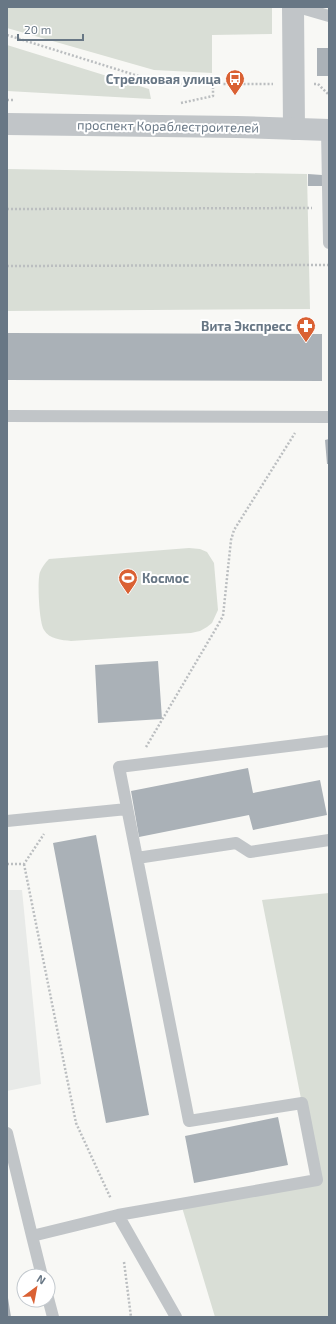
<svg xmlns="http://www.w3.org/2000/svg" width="336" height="1324" font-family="'Exo 2',sans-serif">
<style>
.built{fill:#e8eae8}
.green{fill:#d9ded6}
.building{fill:#aab1b7}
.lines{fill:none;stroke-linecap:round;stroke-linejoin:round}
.path{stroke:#bbbec0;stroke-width:2.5;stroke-dasharray:2 2;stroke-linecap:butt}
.service{stroke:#c1c5c8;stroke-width:12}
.minor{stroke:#c1c5c8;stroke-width:22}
.tertiary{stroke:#c1c5c8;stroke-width:22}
.labels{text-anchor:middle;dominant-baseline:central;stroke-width:4;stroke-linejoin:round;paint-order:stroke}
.poi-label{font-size:13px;font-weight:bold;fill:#687785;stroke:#fff;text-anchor:end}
.street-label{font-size:13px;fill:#687785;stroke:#fff}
</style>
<rect width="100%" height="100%" fill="#f8f8f5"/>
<path class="built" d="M7 890H22L41 1084 7 1091Z"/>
<path class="green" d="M7 7H272V34L212 35V73L154 70 7 28Z
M7 45 149 89 151 99 7 91Z
M7 169 307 174 310 309 7 311Z
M189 548 200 549 207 552 214 563 218 610 212 623 207 627 200 631 191 633 71 641C62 640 49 639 44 630 39 622 37 580 40 572 42 567 45 563 49 559Z
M329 893V1317H215L181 1204 317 1180 262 900Z"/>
<path class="building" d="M317 48H329V76H317Z
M308 174 322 175V186H308Z
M7 333 322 334V381L7 380Z
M329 439V464H327L325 440Z
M158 661 162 719 98 723 95 665Z
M248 768 253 793 320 780 327 815 253 830 249 815 139 837 131 791Z
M96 835 149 1115 106 1123 53 843Z
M278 1117 288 1165 194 1183 185 1136Z
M7 1298H8L11 1317H7Z"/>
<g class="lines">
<path class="path" d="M7 35 164 84H273
M314 84H318L329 95
M7 100H14
M181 103 213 96V83
M7 209 312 208
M7 266 329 265
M146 747 218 625 223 616 231 540 234 530 295 433
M7 864H24L44 834
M24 864 76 1123 111 1199
M124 1262 131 1317"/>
<path class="service" d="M298 7 329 16
M327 130 329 243
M7 416 329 417
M7 821 127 809
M137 858 236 843 250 852 329 840
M7 1133 32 1236 118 1215 317 1180 302 1103 189 1121 119 767 329 741
M118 1215 176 1317
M32 1236 42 1276
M48 1298 53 1317"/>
<path class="minor" d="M293 7 294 129"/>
<path class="tertiary" d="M7 124 237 127 329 130"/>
</g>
<defs>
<symbol id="bus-pin" viewBox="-11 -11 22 30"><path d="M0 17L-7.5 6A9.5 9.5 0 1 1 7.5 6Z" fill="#da6133" stroke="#fff"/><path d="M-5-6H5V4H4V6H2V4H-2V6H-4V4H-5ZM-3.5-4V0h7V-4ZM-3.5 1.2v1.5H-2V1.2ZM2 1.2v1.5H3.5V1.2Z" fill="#fff"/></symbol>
<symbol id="pharmacy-pin" viewBox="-11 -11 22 30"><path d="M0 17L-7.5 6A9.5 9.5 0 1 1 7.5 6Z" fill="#da6133" stroke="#fff"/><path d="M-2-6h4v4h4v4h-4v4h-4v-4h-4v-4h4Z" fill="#fff"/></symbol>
<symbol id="stadium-pin" viewBox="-11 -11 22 30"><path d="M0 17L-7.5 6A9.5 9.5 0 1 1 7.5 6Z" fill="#da6133" stroke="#fff"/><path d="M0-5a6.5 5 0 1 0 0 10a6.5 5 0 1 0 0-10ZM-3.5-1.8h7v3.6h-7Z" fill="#fff"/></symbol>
</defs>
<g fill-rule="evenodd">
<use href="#bus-pin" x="224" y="68" width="22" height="30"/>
<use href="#pharmacy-pin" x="295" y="315" width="22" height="30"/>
<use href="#stadium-pin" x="117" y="567" width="22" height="30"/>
</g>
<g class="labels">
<g class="poi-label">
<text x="221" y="79">Стрелковая улица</text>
<text x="292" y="326">Вита Экспресс</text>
<text x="142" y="578" text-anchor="start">Космос</text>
</g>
<g class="street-label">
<text transform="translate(168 126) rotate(1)">проспект Кораблестроителей</text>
</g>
</g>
<rect width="336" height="1324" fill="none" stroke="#687785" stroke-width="16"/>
<g transform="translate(36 1288) rotate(32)"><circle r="19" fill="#ffffff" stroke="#c3c9ce"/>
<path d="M0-3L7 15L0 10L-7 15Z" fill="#da6133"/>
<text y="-6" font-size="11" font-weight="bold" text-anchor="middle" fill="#687785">N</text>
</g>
<path d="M18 34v6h65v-6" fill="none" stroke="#687785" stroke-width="2"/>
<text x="24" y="34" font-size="12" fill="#687785" stroke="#ffffff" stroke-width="3" paint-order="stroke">20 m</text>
</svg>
